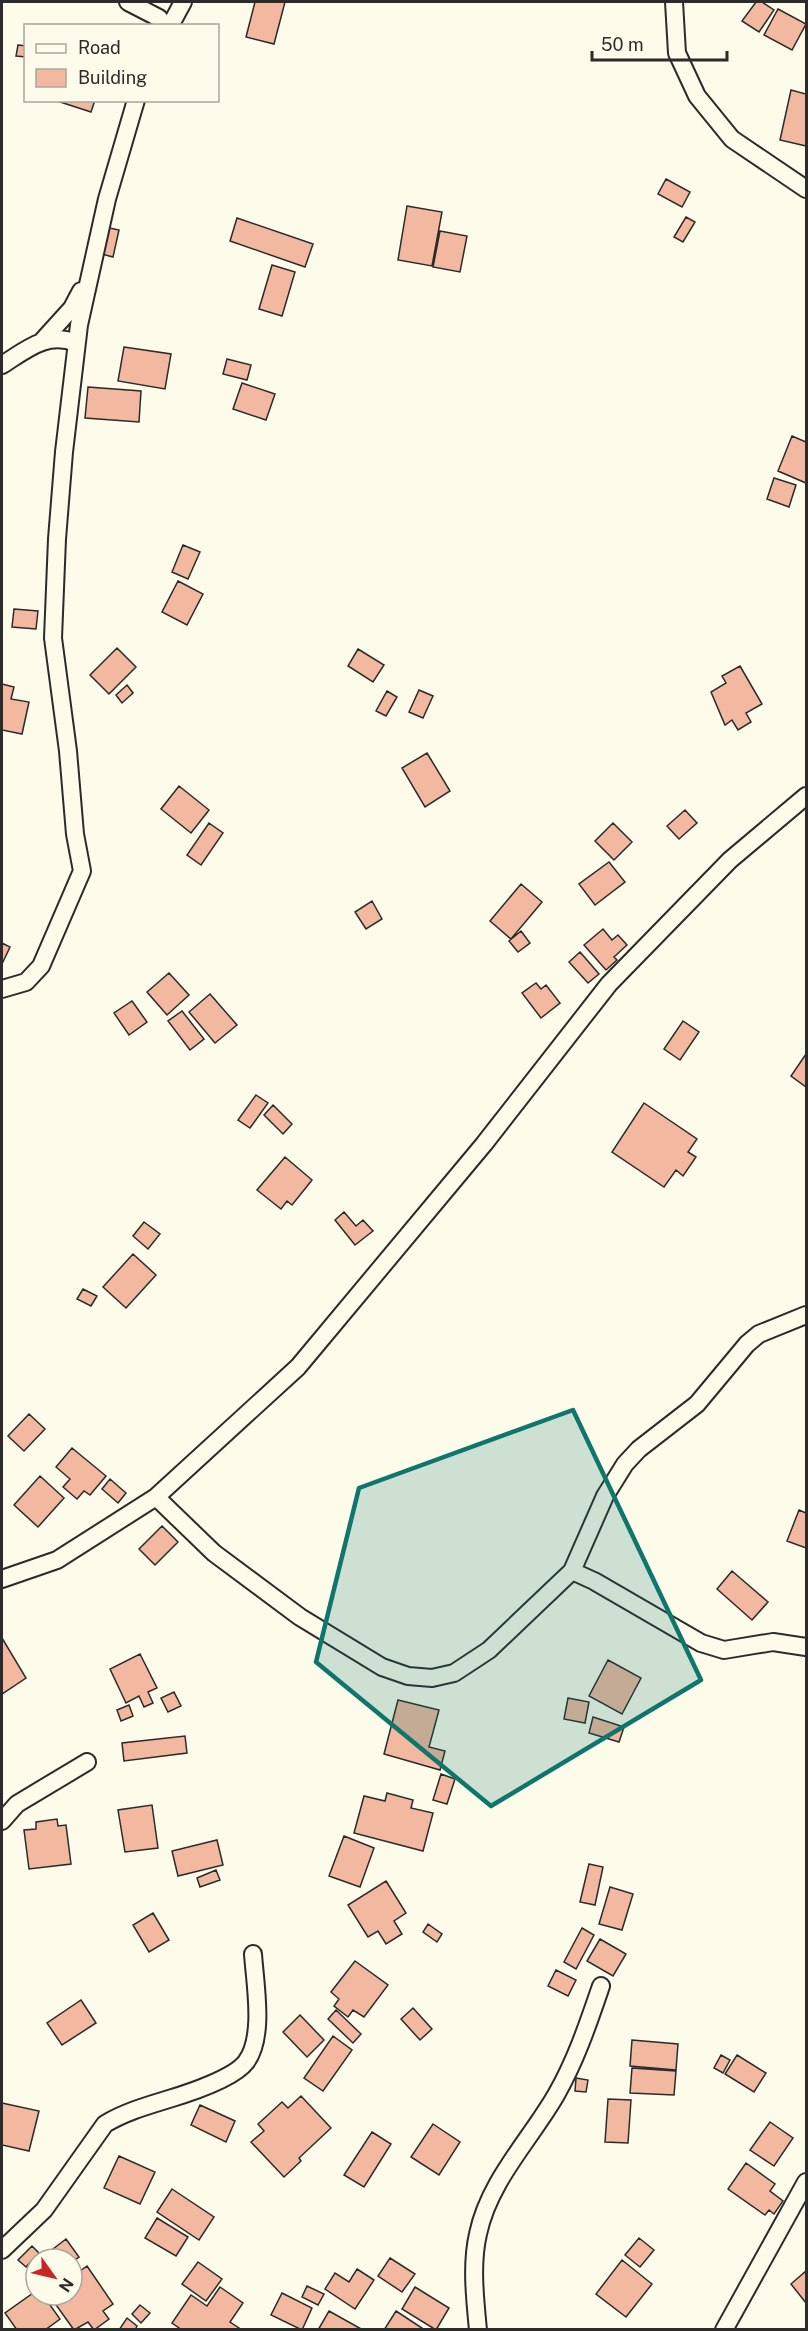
<svg xmlns="http://www.w3.org/2000/svg" width="808" height="2331" font-family="'Public Sans',sans-serif">
<style>
.building{fill:#f2b8a0;stroke:#2b2b2b;stroke-width:1.5}
.lines{fill:none;stroke-linecap:round;stroke-linejoin:round}
.minor-casing{stroke:#2b2b2b;stroke-width:20}
.minor{stroke:#fdfbea;stroke-width:16}
.marked{fill:#0f766e;fill-opacity:0.2;stroke:#0f766e;stroke-width:4.5;stroke-linejoin:round}
</style>
<rect width="100%" height="100%" fill="#fdfbea"/>
<path class="building" d="M255 2H285L274 44 246 37Z
M756 2H762L774 10 759 32 742 21Z
M778 9 806 24 792 50 764 35Z
M18 45 26 46V57L16 56Z
M791 90 806 94V146L780 140Z
M54 100H95L91 112Z
M666 179 690 192 682 207 658 194Z
M407 206 442 212 432 266 398 260Z
M686 217 695 222 683 242 674 237Z
M237 218 313 244 305 267 230 241Z
M105 227 119 230 113 257 98 253Z
M440 231 467 236 460 272 433 267Z
M272 265 295 272 282 316 259 309Z
M124 347 171 354 165 389 118 381Z
M227 359 251 365 247 380 223 374Z
M242 383 275 394 266 420 233 409Z
M88 387 141 391 139 422 85 418Z
M792 436 806 442V483L778 471Z
M774 478 796 485 789 507 767 499Z
M183 545 200 552 188 579 172 572Z
M178 581 203 594 187 625 162 612Z
M14 609 38 611 36 629 12 627Z
M117 648 136 667 109 694 90 675Z
M358 649 384 665 373 682 348 666Z
M740 666 762 704 746 713 751 722 738 730 732 720 725 725 711 692 726 683 722 676Z
M2 684 14 687 11 699 29 702 22 734 2 730Z
M127 685 133 693 122 703 116 695Z
M419 690 433 696 423 718 409 712Z
M387 691 397 697 386 716 376 711Z
M427 753 450 791 425 807 402 768Z
M179 786 209 810 191 833 161 809Z
M685 810 697 823 679 839 667 826Z
M209 823 223 833 201 865 187 855Z
M613 823 632 842 614 860 595 841Z
M609 862 625 882 595 905 579 884Z
M521 884 542 902 511 939 490 921Z
M372 901 382 919 366 929 355 912Z
M603 929 612 940 618 935 627 945 614 957 617 960 606 970 584 945Z
M521 931 530 943 518 952 509 941Z
M2 943 10 947 2 964Z
M580 952 599 974 588 983 569 962Z
M169 973 189 995 167 1015 147 992Z
M536 983 541 989 546 985 560 1003 541 1018 522 993Z
M210 994 237 1025 215 1043 189 1012Z
M132 1001 147 1022 129 1035 114 1013Z
M182 1011 204 1039 190 1050 168 1021Z
M683 1021 699 1032 680 1060 664 1049Z
M806 1054V1087L791 1076Z
M256 1095 268 1103 250 1128 238 1120Z
M644 1103 697 1139 688 1152 696 1157 683 1176 676 1170 664 1187 612 1152Z
M273 1105 292 1124 283 1134 264 1115Z
M285 1157 312 1180 292 1205 287 1201 281 1209 257 1190Z
M344 1212 356 1226 363 1220 373 1231 355 1245 335 1220Z
M144 1222 160 1234 148 1249 133 1236Z
M133 1254 156 1275 126 1308 103 1287Z
M83 1289 97 1296 91 1306 77 1299Z
M29 1414 45 1429 24 1451 8 1436Z
M72 1448 106 1476 90 1495 84 1491 77 1499 63 1487 70 1479 56 1467Z
M40 1476 64 1498 38 1527 14 1505Z
M110 1479 126 1493 118 1503 102 1489Z
M799 1510 806 1513V1548L787 1541Z
M162 1526 178 1542 155 1565 139 1549Z
M732 1571 768 1602 752 1620 717 1589Z
M2 1638 26 1678 2 1694Z
M140 1654 157 1688 148 1692 153 1703 144 1707 139 1696 126 1703 110 1669Z
M608 1660 641 1678 622 1714 589 1696Z
M174 1692 181 1706 168 1712 161 1698Z
M568 1698 589 1702 585 1723 564 1719Z
M398 1700 439 1710 429 1747 445 1751 440 1770 384 1754Z
M129 1705 133 1716 121 1721 117 1710Z
M593 1717 624 1727 619 1742 589 1733Z
M185 1736 187 1753 124 1761 122 1743Z
M441 1774 455 1779 447 1804 433 1800Z
M387 1793 413 1800 411 1808 433 1813 423 1851 354 1833 364 1796 385 1801Z
M152 1805 158 1848 125 1852 118 1810Z
M57 1819 58 1826 66 1825 71 1864 29 1869 24 1830 36 1829V1822Z
M344 1836 374 1848 360 1887 329 1876Z
M217 1840 223 1865 178 1876 172 1851Z
M589 1864 603 1867 595 1905 580 1902Z
M216 1870 220 1880 200 1887 197 1878Z
M386 1881 406 1913 394 1921 402 1934 386 1944 378 1931 368 1937 348 1905Z
M610 1887 633 1894 622 1930 599 1924Z
M153 1913 169 1940 149 1952 133 1925Z
M428 1924 442 1934 437 1942 423 1932Z
M582 1928 594 1935 576 1969 564 1962Z
M600 1939 626 1954 613 1976 587 1961Z
M355 1961 388 1985 364 2017 353 2010 348 2017 334 2006 339 1999 331 1992Z
M556 1970 576 1980 568 1996 548 1986Z
M81 2000 96 2023 62 2045 47 2023Z
M413 2008 432 2029 420 2040 401 2019Z
M336 2010 361 2034 353 2043 328 2019Z
M300 2015 324 2040 307 2057 283 2032Z
M333 2036 352 2050 323 2091 304 2078Z
M632 2040 678 2044 676 2070 630 2066Z
M721 2055 730 2060 723 2073 714 2068Z
M737 2055 766 2073 754 2092 725 2074Z
M632 2068 676 2071 674 2095 630 2093Z
M576 2078 588 2080 586 2092 575 2091Z
M301 2096 331 2128 299 2158 301 2161 284 2177 251 2142 264 2131 258 2124 282 2102 288 2108Z
M608 2099 631 2100 628 2143 605 2142Z
M2 2103 39 2111 29 2151 2 2145Z
M200 2105 235 2121 226 2142 191 2125Z
M770 2122 793 2138 774 2166 750 2150Z
M433 2124 460 2142 439 2175 411 2157Z
M372 2132 391 2144 364 2187 344 2175Z
M119 2156 155 2172 140 2204 104 2188Z
M746 2163 775 2184 770 2191 783 2201 774 2214 769 2210 765 2215 728 2189Z
M172 2189 214 2217 199 2240 157 2212Z
M157 2218 188 2237 176 2256 145 2238Z
M639 2238 654 2250 640 2267 625 2255Z
M66 2239 79 2257 72 2262V2259H40Z
M32 2246 39 2253 26 2267 18 2260Z
M390 2258 415 2274 402 2292 378 2276Z
M622 2260 652 2284 626 2317 596 2294Z
M198 2262 222 2279 206 2301 182 2284Z
M87 2266 113 2304 103 2311 109 2319 94 2330 88 2322 74 2330 49 2295H72V2277Z
M357 2269 374 2280 355 2309 325 2289 335 2273 349 2282Z
M806 2271V2303L791 2284Z
M307 2286 324 2294 318 2305 302 2297Z
M220 2287 243 2303 230 2322 242 2330H182L172 2323 191 2295 207 2306Z
M415 2287 449 2308 436 2330 402 2309Z
M36 2291V2295H43L60 2319 45 2330H17L5 2313Z
M282 2293 312 2308 302 2330 271 2315Z
M140 2305 150 2313 141 2323 132 2314Z
M329 2311 363 2330H318Z
M396 2311 425 2330H384Z
M127 2318 137 2326 135 2330H119Z"/>
<g class="lines">
<defs>
<path id="minor" d="M128 2 159 18 164 26
M674 2 677 53 697 96 732 139 806 189
M170 26 183 2
M43 340 72 308 81 291
M2 365C26 350 47 331 76 343
M2 989 26 982 41 966 82 871 75 834 68 751 53 638 57 539 64 452 79 325 107 199 136 100
M156 1497 214 1553 300 1617 382 1667 408 1676 432 1678 454 1673 489 1650 572 1571 605 1496 625 1464 639 1449 697 1404 747 1344 759 1334 806 1315
M572 1571 594 1581 701 1643 724 1650 773 1642 806 1647
M2 1579 57 1560 156 1497 298 1367 484 1144 609 984 730 860 806 796
M2 1821 17 1804 87 1762
M2 2250 44 2210 105 2124C125 2112 146 2106 169 2099 189 2093 234 2078 246 2062 265 2037 255 1984 253 1954
M478 2330C475 2299 471 2264 478 2234 489 2181 530 2140 556 2095 576 2060 588 2024 601 1986
M724 2330 806 2182"/>
</defs>
<use href="#minor" class="minor-casing"/>
<use href="#minor" class="minor"/>
</g>
<path class="marked" d="M573 1410 701 1680 491 1806 316 1662 359 1488Z"/>
<rect width="808" height="2331" fill="none" stroke="#2b2b2b" stroke-width="6"/>
<rect x="24" y="24" width="195" height="78" fill="#fdfbea" stroke="#a9a89e" stroke-width="1.5"/>
<rect x="36" y="44" width="30" height="9" fill="#fdfbea" stroke="#a9a89e" stroke-width="1.5"/>
<text x="78" y="54" font-size="18" fill="#2b2b2b">Road</text>
<rect x="36" y="69" width="30" height="18" fill="#f2b8a0" stroke="#a9a89e" stroke-width="1.5"/>
<text x="78" y="84" font-size="18" fill="#2b2b2b">Building</text>
<g transform="translate(54 2277) rotate(124)"><circle r="28" fill="#fdfbea" stroke="#a9a89e" stroke-width="1.5"/>
<path d="M0-4.5L10 22L0 15L-10 22Z" fill="#c62828"/>
<text y="-9" font-size="16" font-weight="bold" text-anchor="middle" fill="#2b2b2b">N</text>
</g>
<path d="M592 51v9h135v-9" fill="none" stroke="#2b2b2b" stroke-width="3"/>
<text x="601" y="51" font-size="18" fill="#2b2b2b" stroke="#fdfbea" stroke-width="4.5" paint-order="stroke">50 m</text>
</svg>
